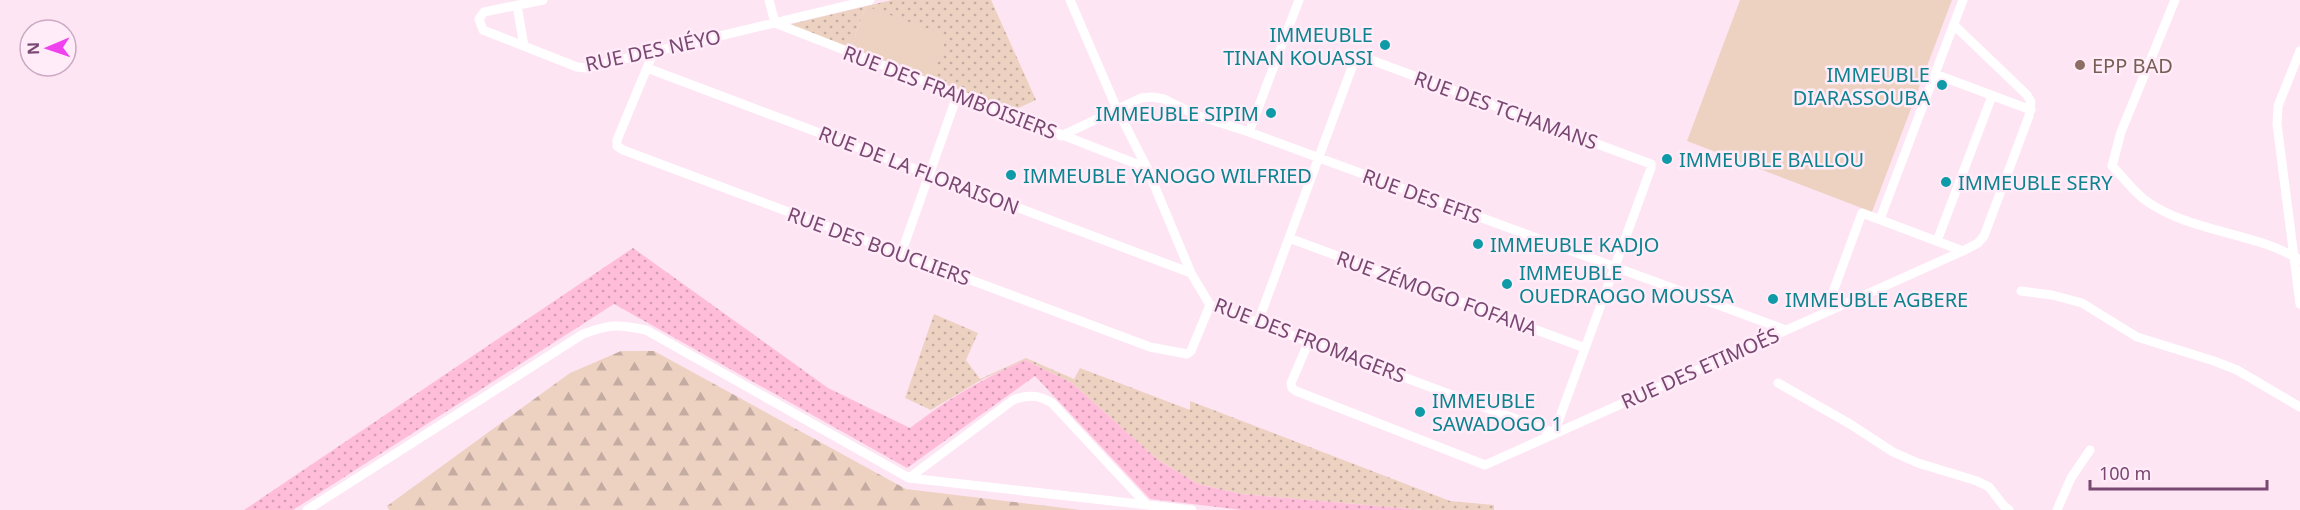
<svg xmlns="http://www.w3.org/2000/svg" width="2300" height="510" font-family="'Noto Sans',sans-serif">
<style>
.grass{fill:url(#grass-dots)}
.forest{fill:url(#forest-firs)}
.sand{fill:url(#sand-dots)}
.pitch{fill:#edd2c2}
.lines{fill:none;stroke-linecap:round;stroke-linejoin:round}
.minor{stroke:#fff;stroke-width:9}
.culture-dot{fill:#0f9aa8;stroke:#ffecf8;stroke-width:2}
.education-dot{fill:#8d6e63;stroke:#ffecf8;stroke-width:2}
.labels{text-anchor:middle;dominant-baseline:central;stroke-width:5;stroke-linejoin:round;paint-order:stroke}
.culture-label{font-size:20px;fill:#0d838f;stroke:#ffecf8;text-anchor:start}
.street-label{font-size:20px;fill:#794872;stroke:#ffecf8}
.education-label{font-size:20px;fill:#785e54;stroke:#ffecf8;text-anchor:start}
</style>
<defs>
<pattern id="grass-dots" width="8" height="8" patternUnits="userSpaceOnUse" patternTransform="scale(1.5)"><rect width="8" height="8" fill="#edd2c2"/><path d="M2 2h.1M6 6h.1" fill="none" stroke="#c5aca2" stroke-width="1.8" stroke-linecap="round"/></pattern>
<pattern id="forest-firs" width="22" height="20" patternUnits="userSpaceOnUse" patternTransform="scale(1.5)"><rect width="22" height="20" fill="#edd2c2"/><path d="M5 1l3.5 6h-7zM16 11l3.5 6h-7z" fill="#c5aca2"/></pattern>
<pattern id="sand-dots" width="8" height="8" patternUnits="userSpaceOnUse" patternTransform="scale(1.5)"><rect width="8" height="8" fill="#ffbdda"/><path d="M2 2h.1M6 6h.1" fill="none" stroke="#d39cb5" stroke-width="1.8" stroke-linecap="round"/></pattern>
</defs>
<rect width="100%" height="100%" fill="#fee5f4"/>
<path class="grass" d="M892 0H991L1036 100 1014 110 931 80 866 6 850 50 787 25Z
M934 314 978 333 966 360 980 379 1026 358 1074 379 1080 368 1190 410V401L1450 501 1494 505V510H1423L1241 494 1198 484 1158 460 1072 383 1025 360 981 380 931 410 905 398Z"/>
<path class="forest" d="M621 351H654L906 489 1081 510H389L387 506 570 373Z"/>
<path class="sand" d="M633 248 828 388 910 428C949 398 980 380 1025 360L1072 383 1158 460 1198 484 1241 494 1423 510H1242L1150 499 1035 376 907 468 614 304 293 510H244Z"/>
<path class="pitch" d="M1740 0H1952L1872 212 1687 141Z
M866 6 947 36 931 80 850 50Z"/>
<g class="lines">
<path class="minor" d="M543 0 484 12 479 19 483 30 577 67 586 68 870 0
M769 0 775 23 1147 168
M1070 0 1117 109 1147 168 1191 273 1210 305 1554 433 1651 168V164L1363 57 1355 59 1258 322
M2175 0 2121 132 2112 166C2123 177 2133 191 2145 200 2190 233 2253 231 2300 260
M517 6 524 46
M654 51 617 140V146L623 150 1150 347 1187 354 1191 351 1210 305
M2300 51 2278 106 2277 124 2300 304
M647 68 1191 273
M1935 74 2031 110
M1249 132 1299 0
M1061 136 1141 98 1152 97 1164 99 1196 115 1249 132 1786 330
M1880 219 1963 0
M1289 238 1585 348
M1937 241 1992 96
M901 254 957 96
M2021 291 2052 295 2082 303 2137 337 2214 361 2237 370 2300 407
M1826 311 1862 213 1963 251
M1309 341 1291 383 1292 388 1296 391 1485 465 1963 251 1978 243 1984 236 2029 116 2031 102 2027 95 1954 25
M1778 383 1850 424 1893 452 1918 463 1977 481 1989 487 2003 505 2009 510
M909 478 1013 400C1028 394 1039 395 1052 403L1146 504
M307 510 583 334C610 324 617 324 646 330L909 478 1192 510
M2057 510 2071 478 2090 450"/>
</g>
<g class="culture-dot">
<circle cx="1385" cy="45" r="6"/>
<circle cx="1942" cy="85" r="6"/>
<circle cx="1271" cy="113" r="6"/>
<circle cx="1667" cy="159" r="6"/>
<circle cx="1011" cy="175" r="6"/>
<circle cx="1946" cy="182" r="6"/>
<circle cx="1478" cy="244" r="6"/>
<circle cx="1507" cy="284" r="6"/>
<circle cx="1773" cy="299" r="6"/>
<circle cx="1420" cy="412" r="6"/>
</g>
<circle class="education-dot" cx="2080" cy="65" r="6"/>
<g class="labels">
<g class="culture-label">
<text x="1373" y="34" text-anchor="end">IMMEUBLE<tspan x="1373" dy="23">TINAN KOUASSI</tspan></text>
<text x="1930" y="74" text-anchor="end">IMMEUBLE<tspan x="1930" dy="23">DIARASSOUBA</tspan></text>
<text x="1259" y="113" text-anchor="end">IMMEUBLE SIPIM</text>
<text x="1679" y="159">IMMEUBLE BALLOU</text>
<text x="1023" y="175">IMMEUBLE YANOGO WILFRIED</text>
<text x="1958" y="182">IMMEUBLE SERY</text>
<text x="1490" y="244">IMMEUBLE KADJO</text>
<text x="1519" y="272">IMMEUBLE<tspan x="1519" dy="23">OUEDRAOGO MOUSSA</tspan></text>
<text x="1785" y="299">IMMEUBLE AGBERE</text>
<text x="1432" y="400">IMMEUBLE<tspan x="1432" dy="23">SAWADOGO 1</tspan></text>
</g>
<g class="street-label">
<text transform="translate(653 50) rotate(-12)">RUE DES NÉYO</text>
<text transform="translate(950 92) rotate(21)">RUE DES FRAMBOISIERS</text>
<text transform="translate(1506 110) rotate(20)">RUE DES TCHAMANS</text>
<text transform="translate(919 170) rotate(21)">RUE DE LA FLORAISON</text>
<text transform="translate(1422 196) rotate(20)">RUE DES EFIS</text>
<text transform="translate(879 246) rotate(20)">RUE DES BOUCLIERS</text>
<text transform="translate(1437 293) rotate(20)">RUE ZÉMOGO FOFANA</text>
<text transform="translate(1310 340) rotate(21)">RUE DES FROMAGERS</text>
<text transform="translate(1700 368) rotate(-24)">RUE DES ETIMOÉS</text>
</g>
<g class="education-label">
<text x="2092" y="65">EPP BAD</text>
</g>
</g>
<g transform="translate(48 48) rotate(268)"><circle r="28" fill="#ffecf8" stroke="#c9aac2" stroke-width="1.5"/>
<path d="M0-4.5L10 22L0 15L-10 22Z" fill="#f041ef"/>
<text y="-9" font-size="16" font-weight="bold" text-anchor="middle" fill="#794872">N</text>
</g>
<path d="M2090 480v9h177v-9" fill="none" stroke="#794872" stroke-width="3"/>
<text x="2099" y="480" font-size="18" fill="#794872" stroke="#ffecf8" stroke-width="4.5" paint-order="stroke">100 m</text>
</svg>
